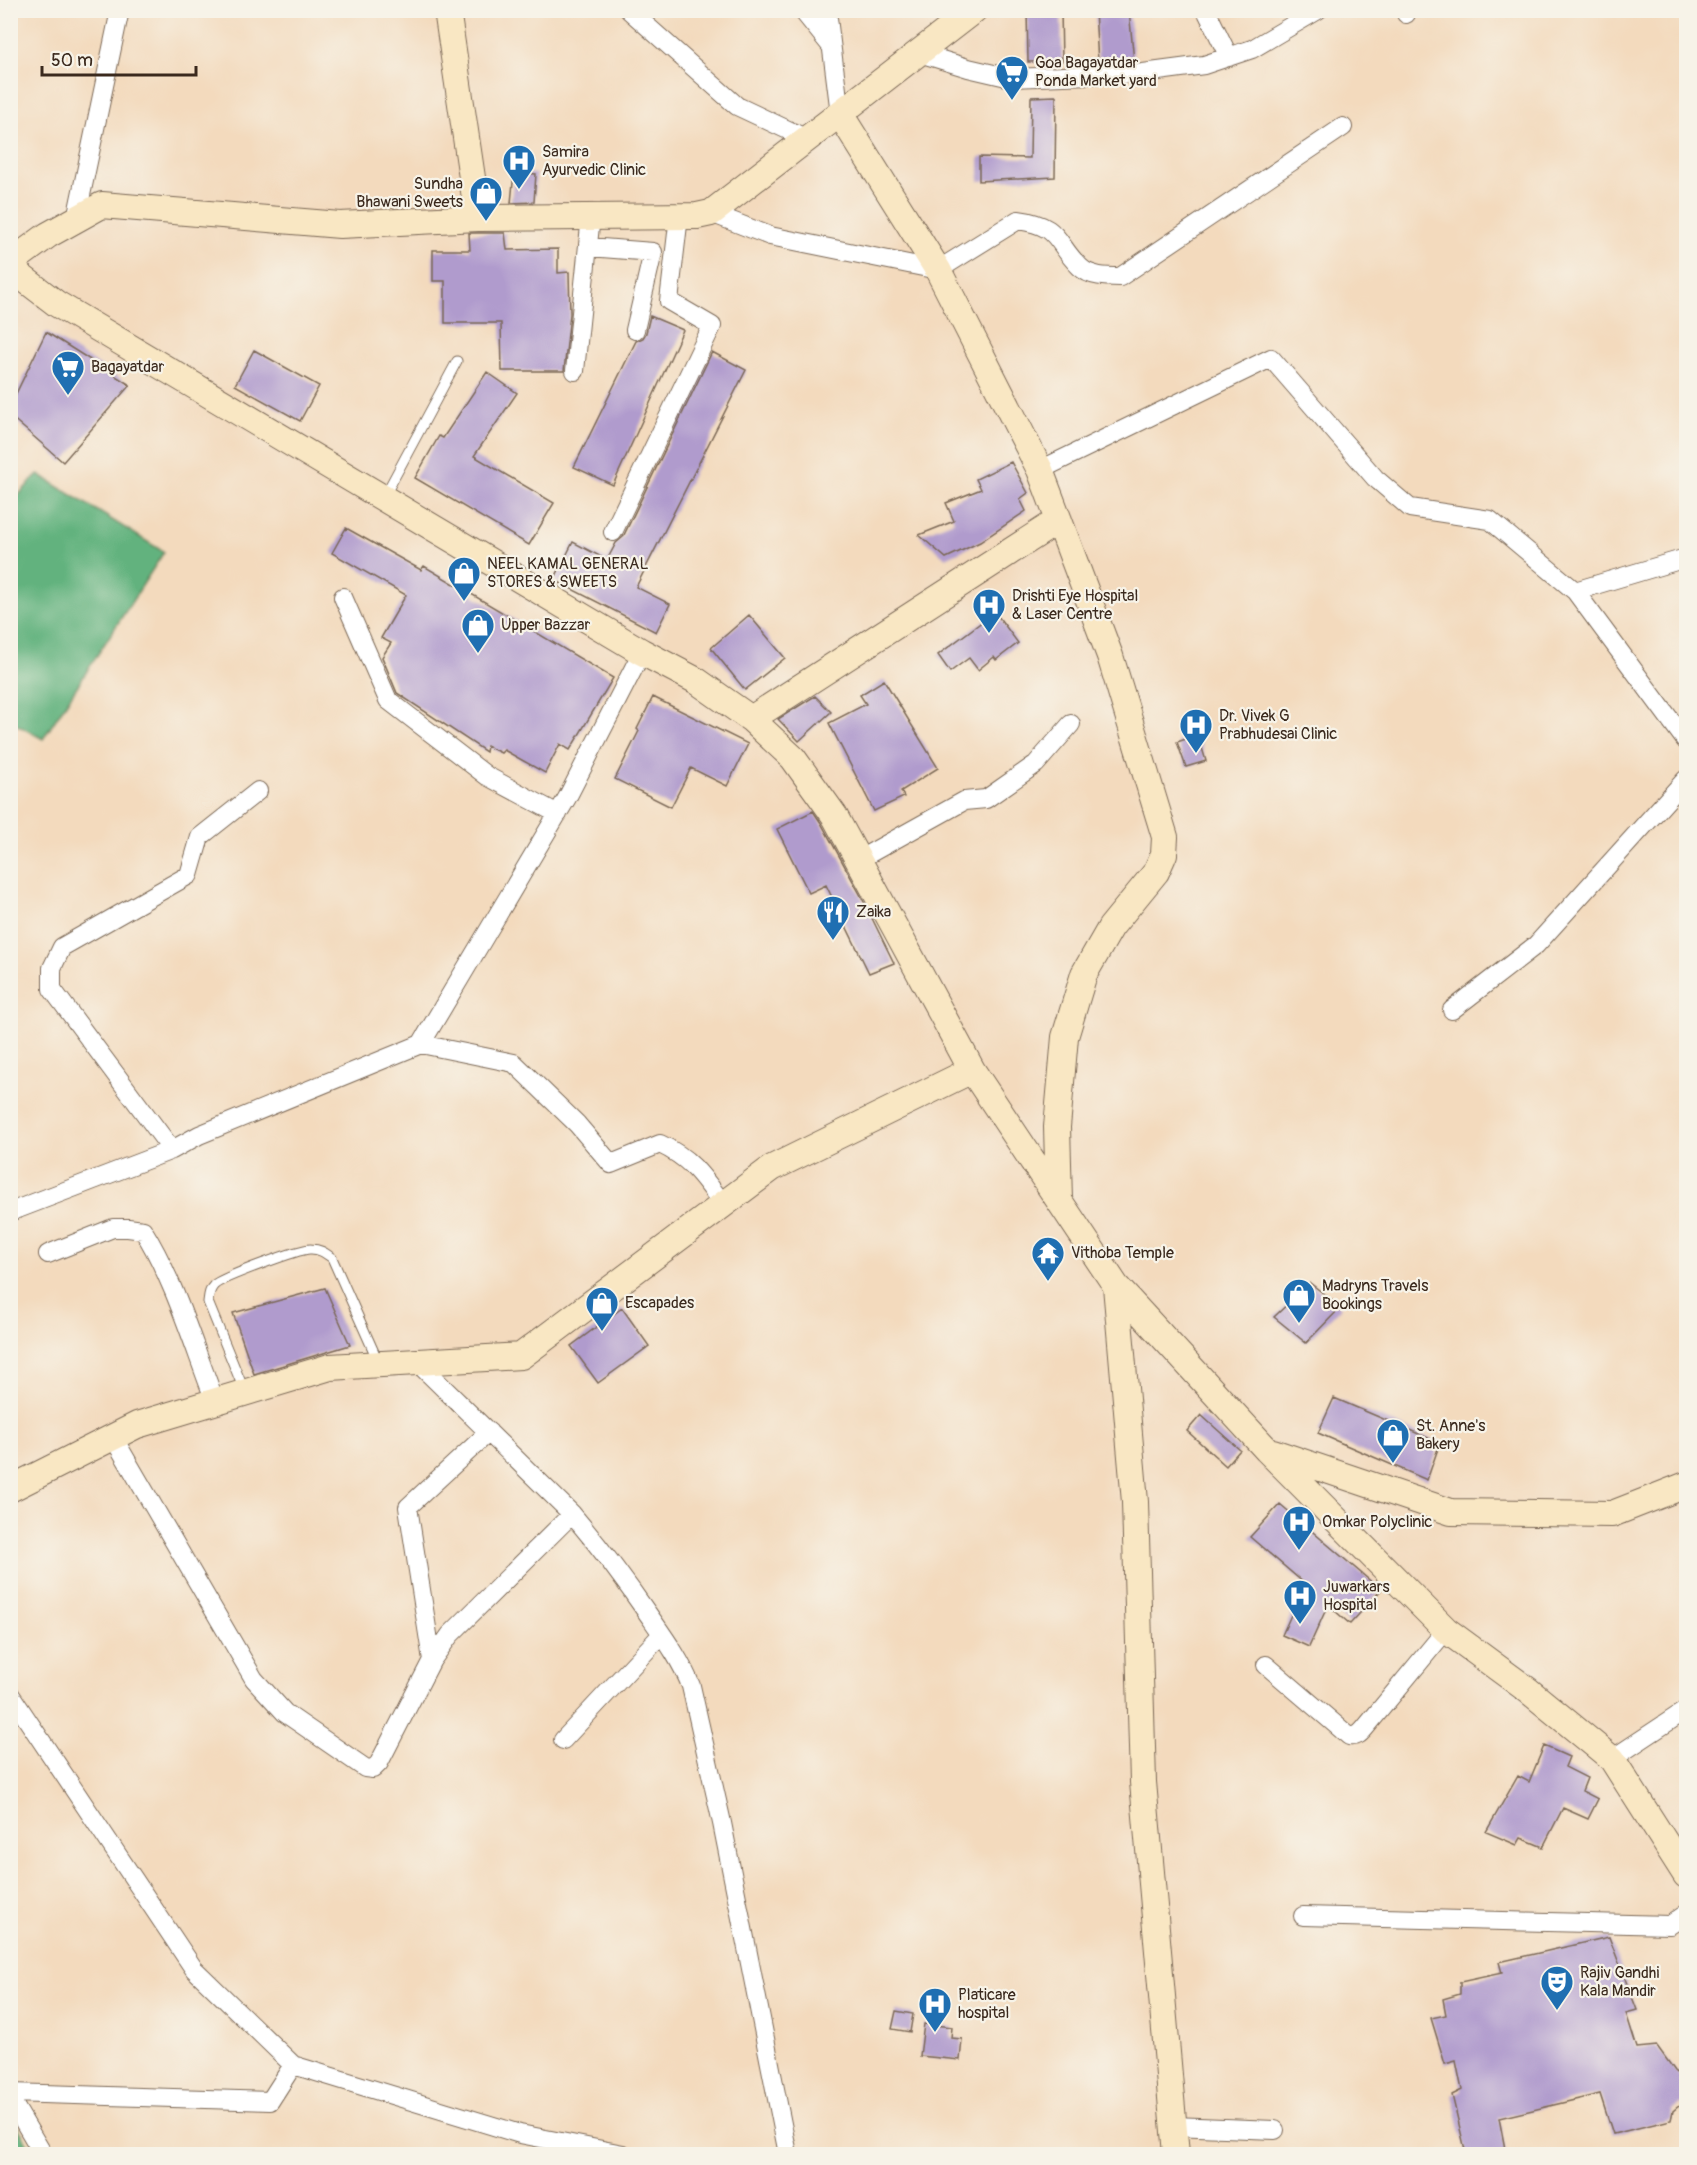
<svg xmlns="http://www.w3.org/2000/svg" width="1697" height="2165" font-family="Pangolin,sans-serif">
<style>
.forest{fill:#62b27e;stroke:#4e6e4e;stroke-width:1.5}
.building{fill:#b09bcd}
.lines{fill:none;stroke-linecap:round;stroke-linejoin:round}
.lane-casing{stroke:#7b6856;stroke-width:11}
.street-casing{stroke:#7b6856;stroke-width:20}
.secondary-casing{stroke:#7b6856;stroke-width:28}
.lane{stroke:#fff;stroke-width:9}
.street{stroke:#fff;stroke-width:18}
.secondary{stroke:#f9e7c3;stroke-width:26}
.labels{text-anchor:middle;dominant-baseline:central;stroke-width:4.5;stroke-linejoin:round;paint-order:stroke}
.poi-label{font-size:16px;fill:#3b2a1e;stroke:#f7f3e8;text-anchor:start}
</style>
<rect width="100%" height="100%" fill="#f7f3e8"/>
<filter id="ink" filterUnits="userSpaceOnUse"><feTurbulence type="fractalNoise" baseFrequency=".0167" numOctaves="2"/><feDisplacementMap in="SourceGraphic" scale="12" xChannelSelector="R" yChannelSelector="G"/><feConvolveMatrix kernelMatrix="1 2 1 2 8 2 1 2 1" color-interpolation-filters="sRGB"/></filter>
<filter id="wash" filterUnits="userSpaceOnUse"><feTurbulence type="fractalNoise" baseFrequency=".008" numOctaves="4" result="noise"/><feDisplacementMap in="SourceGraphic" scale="24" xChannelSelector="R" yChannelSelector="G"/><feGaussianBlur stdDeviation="1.35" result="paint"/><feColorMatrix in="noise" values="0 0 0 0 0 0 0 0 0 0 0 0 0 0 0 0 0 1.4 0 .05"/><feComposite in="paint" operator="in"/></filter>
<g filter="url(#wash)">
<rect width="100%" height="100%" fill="#f3dabd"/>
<path class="forest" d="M38 474 164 552 43 739 10 721 11 503Z
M11 2114 33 2154H11Z"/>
<g id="blocks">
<path class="building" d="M1027 10H1061L1062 61 1028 62Z
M1095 10H1129L1134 62 1098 63Z
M1056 96 1055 177 979 181V157L1030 158 1031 97Z
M514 172 536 174 534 202 511 203Z
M469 233H505L507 250 558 249V273L569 272 570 314 564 371H502L501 323H445V281H433V250H470Z
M650 316 683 330 613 485 574 467 636 341 643 338 646 333Z
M46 332 130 385 63 462 10 416V406Z
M254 350 319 386 300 421 235 385Z
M712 352 746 370 636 587 670 604 656 632 554 580 573 542 607 560 616 543 623 537Z
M487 372 517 393 474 456 554 503 529 545 415 478 439 436 443 438Z
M1011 462 1028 493 1020 499 1026 511 980 542 946 558 919 535 954 521 946 503 981 489 976 479Z
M346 528 421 570 424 566 613 678 570 750 560 744 545 773 504 750 501 753 487 746 486 752 397 693 382 657 391 643 381 638 406 595 332 553Z
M995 612 1018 643 996 660 994 657 978 670 969 658 950 672 938 655Z
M749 615 785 658 745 690 711 648Z
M884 680 938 768 901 791 904 797 874 811 829 723 866 704 860 695Z
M815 696 831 712 799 741 778 719Z
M653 697 748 744 727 786 691 768 671 807 615 779 639 731 637 729Z
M1198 735 1206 761 1186 767 1177 742Z
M813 811 821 823 861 896 894 963 869 973 826 885 809 893 777 829Z
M1310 1283 1341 1307 1306 1343 1274 1317Z
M325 1288 350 1345 254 1374 233 1313Z
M622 1308 649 1346 598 1383 571 1346Z
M1334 1398 1440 1443 1427 1480 1318 1433Z
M1201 1415 1240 1450 1226 1466 1187 1431Z
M1280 1504 1381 1590 1350 1624 1328 1605 1309 1647 1282 1635 1305 1584 1250 1537Z
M1544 1746 1569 1757 1565 1767 1587 1778 1582 1791 1598 1799 1588 1819 1563 1808 1543 1847 1521 1838 1517 1845 1486 1832 1518 1776 1529 1782Z
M1609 1937 1637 2010 1626 2013 1637 2048 1657 2046 1675 2071 1686 2081V2100L1673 2111 1671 2120 1613 2134 1600 2094 1499 2118 1506 2154H1466L1452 2095 1462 2090 1456 2061 1445 2064 1431 2018 1446 2015 1443 1999 1460 1994V1982L1502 1973 1499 1962Z
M896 2011 913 2014 910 2032 892 2029Z
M924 2024 952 2027 951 2038 962 2039 960 2060 920 2056Z"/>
</g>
</g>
<g filter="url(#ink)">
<use href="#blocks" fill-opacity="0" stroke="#7b6856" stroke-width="1.5"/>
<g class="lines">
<defs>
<path id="lane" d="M384 497 457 361
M244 1390 208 1302C209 1295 209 1290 214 1285 221 1278 301 1248 311 1249 320 1249 325 1253 332 1258L378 1361"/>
<path id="street" d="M629 10 737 106 807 139
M802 10 831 46
M827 10 840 114
M1206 10 1229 57
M1405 10 1406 14
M919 53 968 68 1011 78 1143 73 1204 65 1252 49 1318 10
M711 213 770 236 938 270 1018 220C1062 226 1054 242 1080 267 1090 277 1107 277 1120 277L1343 127
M76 219 120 10
M589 247 653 252 635 330
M575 371 591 216
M1040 470 1271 358 1375 478 1410 508 1490 520 1575 591 1686 558
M613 532 712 326 669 301 679 216
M1575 591 1686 741
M343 597 388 700 487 776 558 814
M858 860 964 801 986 799 1036 764 1071 724
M1452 1010 1536 945 1686 779
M421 1044 514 1063 577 1124 611 1164 660 1144C692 1159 703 1177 723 1204
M172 1150 52 989V968L62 947 189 875 200 837 258 791
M10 1212 172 1150 199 1135 421 1044 567 798 642 652
M48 1254 113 1228H128L143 1230C174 1279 194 1347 215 1401
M417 1362 572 1514C599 1546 624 1579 648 1614 664 1637 681 1660 691 1686L722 1823 788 2154
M113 1437 254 1679 285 1713 365 1768 373 1769 379 1763 432 1660 450 1635 572 1514
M432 1660 408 1507 489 1432
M1266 1665 1349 1736C1357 1737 1360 1734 1365 1728L1446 1630
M10 1694 194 1969 293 2065 520 2134 623 2154
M563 1740 662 1634
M1612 1759 1686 1710
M1303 1916 1670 1925 1686 1914
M10 2093 270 2101 293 2065
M10 2098 43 2154
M1173 2126 1275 2130"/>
<path id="secondary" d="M447 10 478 218
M840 114 938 270 1040 470 1110 656 1165 837 1164 854 1156 872 1111 927 1084 974 1065 1037 1057 1127 1059 1200
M10 263 48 235 102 205 340 225 478 218 697 216 711 213 974 10
M10 268 57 304 642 652 697 681 751 719 793 758 834 815 972 1070 1116 1286 1267 1450 1446 1630 1529 1691 1612 1759 1686 1875
M751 719 1059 520
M1116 1286 1135 1502 1143 1782 1176 2154
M1273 1452 1451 1512 1612 1514 1686 1485
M10 1489 137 1425 330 1367 521 1356 772 1168 972 1070"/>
</defs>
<use href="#lane" class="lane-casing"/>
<use href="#street" class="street-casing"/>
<use href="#secondary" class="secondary-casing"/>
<use href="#lane" class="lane"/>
<use href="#street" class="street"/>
<use href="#secondary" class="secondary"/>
</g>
</g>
<defs>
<symbol id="supermarket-pin" viewBox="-11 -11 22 30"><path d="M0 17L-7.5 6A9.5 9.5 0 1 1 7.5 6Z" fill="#1f6fb2" stroke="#f7f3e8"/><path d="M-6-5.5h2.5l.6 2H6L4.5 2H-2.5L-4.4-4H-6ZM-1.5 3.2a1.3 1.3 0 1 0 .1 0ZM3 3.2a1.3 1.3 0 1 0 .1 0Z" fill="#fff"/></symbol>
<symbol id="hospital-pin" viewBox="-11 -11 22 30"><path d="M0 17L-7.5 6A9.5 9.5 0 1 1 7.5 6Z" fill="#1f6fb2" stroke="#f7f3e8"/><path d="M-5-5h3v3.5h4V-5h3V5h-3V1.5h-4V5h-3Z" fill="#fff"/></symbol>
<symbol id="shop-pin" viewBox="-11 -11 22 30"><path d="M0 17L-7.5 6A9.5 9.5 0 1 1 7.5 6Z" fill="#1f6fb2" stroke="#f7f3e8"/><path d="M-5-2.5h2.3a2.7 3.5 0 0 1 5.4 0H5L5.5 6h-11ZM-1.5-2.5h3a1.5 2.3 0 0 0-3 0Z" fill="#fff"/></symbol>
<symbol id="restaurant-pin" viewBox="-11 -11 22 30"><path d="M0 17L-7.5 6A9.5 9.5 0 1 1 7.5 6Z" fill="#1f6fb2" stroke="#f7f3e8"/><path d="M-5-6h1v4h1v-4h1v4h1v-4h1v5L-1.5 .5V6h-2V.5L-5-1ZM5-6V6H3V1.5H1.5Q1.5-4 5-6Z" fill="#fff"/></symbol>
<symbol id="temple-pin" viewBox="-11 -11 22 30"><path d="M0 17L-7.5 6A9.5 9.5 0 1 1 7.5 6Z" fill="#1f6fb2" stroke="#f7f3e8"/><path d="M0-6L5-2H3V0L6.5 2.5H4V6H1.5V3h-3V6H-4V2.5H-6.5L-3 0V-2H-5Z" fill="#fff"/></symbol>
<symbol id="theatre-pin" viewBox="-11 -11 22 30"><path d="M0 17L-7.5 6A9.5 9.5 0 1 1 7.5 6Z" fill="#1f6fb2" stroke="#f7f3e8"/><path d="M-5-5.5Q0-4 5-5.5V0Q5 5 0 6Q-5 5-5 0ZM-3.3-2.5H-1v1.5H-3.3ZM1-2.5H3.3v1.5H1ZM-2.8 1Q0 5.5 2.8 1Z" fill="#fff"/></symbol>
</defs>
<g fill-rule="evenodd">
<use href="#supermarket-pin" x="993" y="53" width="38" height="52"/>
<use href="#hospital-pin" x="500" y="142" width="38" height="52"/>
<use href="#shop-pin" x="467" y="174" width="38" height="52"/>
<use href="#supermarket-pin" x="49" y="348" width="38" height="52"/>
<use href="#shop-pin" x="445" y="554" width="38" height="52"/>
<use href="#hospital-pin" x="970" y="586" width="38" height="52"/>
<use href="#shop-pin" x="459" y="606" width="38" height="52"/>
<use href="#hospital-pin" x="1177" y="706" width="38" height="52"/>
<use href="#restaurant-pin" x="814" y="893" width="38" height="52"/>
<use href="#temple-pin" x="1029" y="1234" width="38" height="52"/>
<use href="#shop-pin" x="1280" y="1276" width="38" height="52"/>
<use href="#shop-pin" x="583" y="1284" width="38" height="52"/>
<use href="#shop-pin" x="1374" y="1416" width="38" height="52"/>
<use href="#hospital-pin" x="1280" y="1503" width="38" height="52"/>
<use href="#hospital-pin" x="1281" y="1577" width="38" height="52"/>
<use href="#theatre-pin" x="1538" y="1963" width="38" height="52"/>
<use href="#hospital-pin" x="916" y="1985" width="38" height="52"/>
</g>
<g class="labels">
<g class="poi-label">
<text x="1035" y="63">Goa Bagayatdar<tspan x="1035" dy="18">Ponda Market yard</tspan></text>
<text x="542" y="152">Samira<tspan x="542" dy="18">Ayurvedic Clinic</tspan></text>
<text x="463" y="184" text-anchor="end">Sundha<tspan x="463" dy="18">Bhawani Sweets</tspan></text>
<text x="91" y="367">Bagayatdar</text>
<text x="487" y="564">NEEL KAMAL GENERAL<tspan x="487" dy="18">STORES &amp; SWEETS</tspan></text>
<text x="1012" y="596">Drishti Eye Hospital<tspan x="1012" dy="18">&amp; Laser Centre</tspan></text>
<text x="501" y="625">Upper Bazzar</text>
<text x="1219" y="716">Dr. Vivek G<tspan x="1219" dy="18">Prabhudesai Clinic</tspan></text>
<text x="856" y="912">Zaika</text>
<text x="1071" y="1253">Vithoba Temple</text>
<text x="1322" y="1286">Madryns Travels<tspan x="1322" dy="18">Bookings</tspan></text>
<text x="625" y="1303">Escapades</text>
<text x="1416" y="1426">St. Anne's<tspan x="1416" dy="18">Bakery</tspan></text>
<text x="1322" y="1522">Omkar Polyclinic</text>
<text x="1323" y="1587">Juwarkars<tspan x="1323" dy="18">Hospital</tspan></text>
<text x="1580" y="1973">Rajiv Gandhi<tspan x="1580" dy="18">Kala Mandir</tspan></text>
<text x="958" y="1995">Platicare<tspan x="958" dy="18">hospital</tspan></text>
</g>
</g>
<rect width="1697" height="2165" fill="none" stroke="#f7f3e8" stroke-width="36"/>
<path d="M42 66v9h154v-9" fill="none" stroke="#3b2a1e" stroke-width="3"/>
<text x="51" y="66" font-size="18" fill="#3b2a1e" stroke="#f7f3e8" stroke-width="4.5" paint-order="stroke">50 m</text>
</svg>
